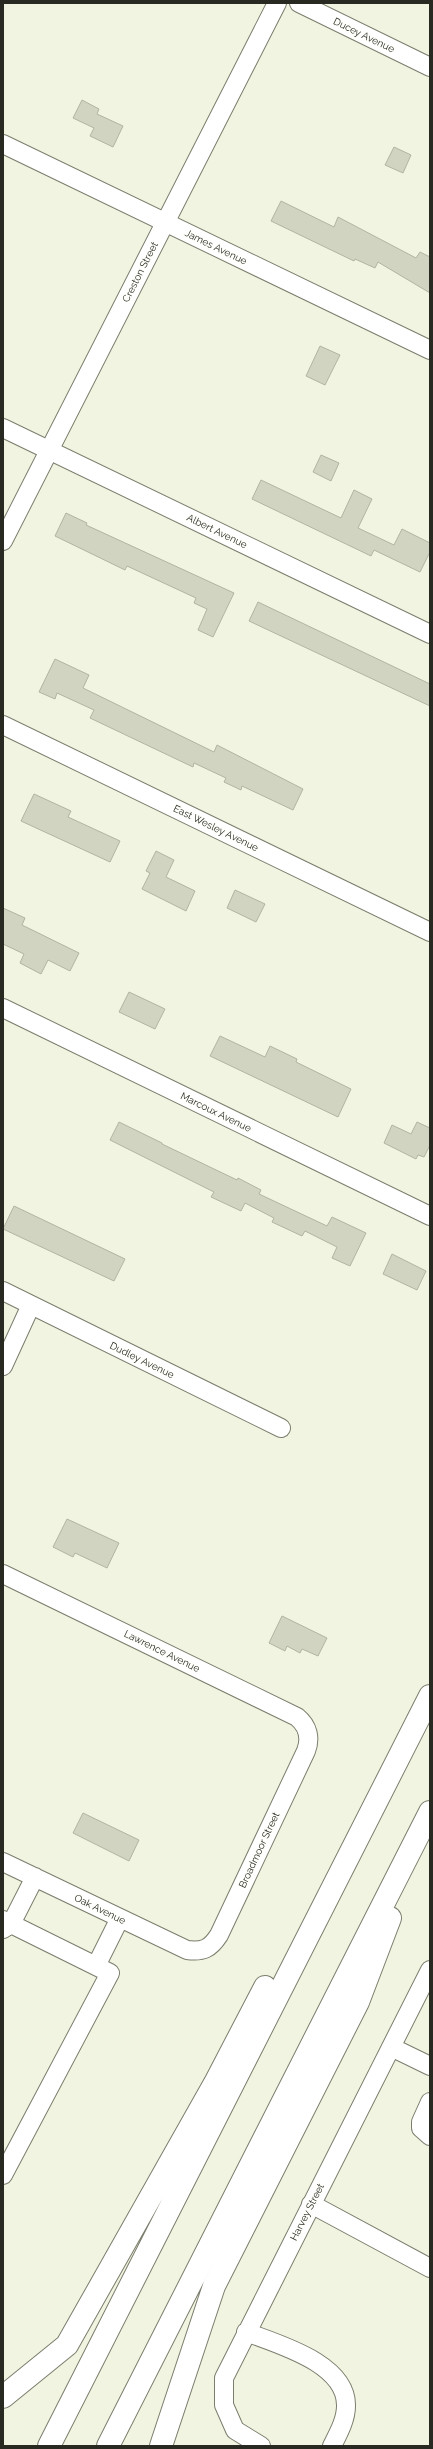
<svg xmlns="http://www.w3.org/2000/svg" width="433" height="2449" font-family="Raleway,sans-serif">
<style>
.building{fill:#d1d4c0;stroke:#b1b4a2}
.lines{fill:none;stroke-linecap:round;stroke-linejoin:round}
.minor-casing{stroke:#7b7e6d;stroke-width:20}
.highway-casing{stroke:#7b7e6d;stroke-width:24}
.minor{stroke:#fff;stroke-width:18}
.highway{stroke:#fff;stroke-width:22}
.labels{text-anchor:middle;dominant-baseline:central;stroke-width:3;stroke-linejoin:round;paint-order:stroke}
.street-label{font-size:10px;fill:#282a22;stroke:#fefffb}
</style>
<rect width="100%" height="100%" fill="#f1f4e0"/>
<path class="building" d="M82 100 99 109 97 114 123 126 113 147 90 136 94 128 73 118Z
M394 147 411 155 403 173 385 165Z
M281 201 334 227 338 217 416 258 420 252 430 257V293L378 262 375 268 355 259 354 261 271 221Z
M320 346 340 355 325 385 306 376Z
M321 455 339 463 331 481 313 472Z
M261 480 341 518 354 490 372 499 358 528 394 545 402 529 430 543V552L420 572 374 550 371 556 252 499Z
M66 513 87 523 86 525 234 593 213 637 198 630 207 609 194 603 196 598 127 566 125 570 55 536Z
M258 602 430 684V706L249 621Z
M55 659 89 675 83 688 214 752 217 745 303 789 293 810 242 786 241 790 224 782 226 778 194 763 193 767 90 718 94 710 57 693 55 699 39 692Z
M34 794 71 811 68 817 120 841 110 862 21 821Z
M156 851 174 860 166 877 195 891 186 911 142 889 150 873 146 871Z
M235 890 265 904 256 922 227 908Z
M3 908 25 918 22 925 79 953 70 971 48 960 41 974 20 963 24 954 3 944Z
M129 992 165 1009 155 1029 119 1012Z
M220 1036 265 1057 270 1046 297 1059 296 1062 351 1089 338 1117 210 1056Z
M119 1122 162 1143V1144L237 1180 238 1178 261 1190 259 1194 327 1226 332 1217 366 1233 350 1266 332 1258 337 1247 305 1231 302 1236 272 1222 274 1218 245 1203 241 1211 211 1197 214 1192 110 1140Z
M417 1122 430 1128V1145L424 1157 418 1155 416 1159 384 1143 392 1125 411 1134Z
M14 1206 125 1259 114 1281 3 1229Z
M392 1254 426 1271 417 1290 383 1274Z
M67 1519 119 1543 107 1568 75 1553 73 1557 53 1547Z
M282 1616 327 1638 318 1656 302 1649 300 1653 287 1646 285 1651 269 1643Z
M83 1813 139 1840 129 1861 73 1833Z"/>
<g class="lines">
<defs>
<path id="minor" d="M299 3 430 67
M3 144 430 350
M3 428 430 634
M3 541 277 3
M3 725 430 932
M3 1008 430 1216
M3 1291 281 1428
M3 1366 31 1305
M3 1574 297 1717C308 1726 311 1738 306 1751L219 1935C210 1949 203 1952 187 1950L3 1862
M3 1920 110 1973 3 2175
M3 1929 11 1924 35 1877
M96 1966 120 1918
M391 2047 430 2066
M430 2102 421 2122V2128L430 2136
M311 2204 430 2268
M246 2332C277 2344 347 2363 346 2406 346 2420 338 2434 332 2446
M261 2446 235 2430 224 2405V2378L430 1970"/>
<path id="highway" d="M3 2397 67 2345 215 2083 265 1987
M49 2446 430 1696
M108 2446 430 1812
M161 2446 214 2286 358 2002 390 1918"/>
</defs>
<use href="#minor" class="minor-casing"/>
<use href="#highway" class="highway-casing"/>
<use href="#minor" class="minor"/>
<use href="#highway" class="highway"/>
</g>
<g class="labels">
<g class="street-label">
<text transform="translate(364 35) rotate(26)">Ducey Avenue</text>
<text transform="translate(216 247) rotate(26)">James Avenue</text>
<text transform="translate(140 272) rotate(-63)">Creston Street</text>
<text transform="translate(217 531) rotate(26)">Albert Avenue</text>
<text transform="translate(216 828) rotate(26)">East Wesley Avenue</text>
<text transform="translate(216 1112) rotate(26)">Marcoux Avenue</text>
<text transform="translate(142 1360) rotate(26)">Dudley Avenue</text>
<text transform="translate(162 1651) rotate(26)">Lawrence Avenue</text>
<text transform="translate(259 1850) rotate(-65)">Broadmoor Street</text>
<text transform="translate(100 1909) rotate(26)">Oak Avenue</text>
<text transform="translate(307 2212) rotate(-63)">Harvey Street</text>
</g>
</g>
<rect width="433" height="2449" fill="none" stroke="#282a22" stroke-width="8"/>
</svg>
